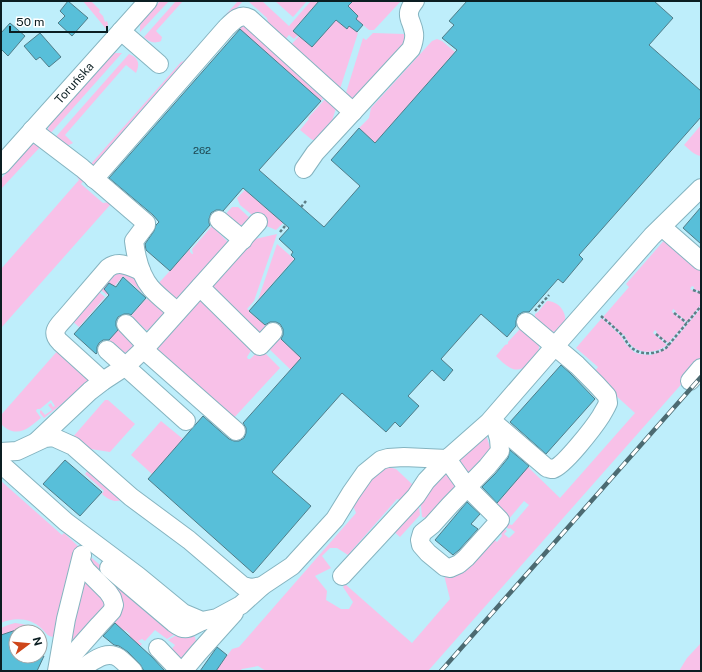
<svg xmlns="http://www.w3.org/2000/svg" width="702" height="672" font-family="'Public Sans',sans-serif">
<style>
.green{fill:#f8c1e8}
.building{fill:#58bfd9;stroke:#507d89}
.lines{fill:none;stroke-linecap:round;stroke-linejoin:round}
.minor-casing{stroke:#85b4c0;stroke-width:20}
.path{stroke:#5d7e86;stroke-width:2.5;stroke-dasharray:3 2;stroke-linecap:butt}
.minor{stroke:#fff;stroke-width:18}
.rail-casing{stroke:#4c6a71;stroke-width:4.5}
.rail{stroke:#fff;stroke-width:3;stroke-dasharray:9;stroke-linecap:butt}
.labels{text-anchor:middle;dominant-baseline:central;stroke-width:4;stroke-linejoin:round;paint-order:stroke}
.number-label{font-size:10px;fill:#1e4650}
.street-label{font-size:12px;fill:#0b1e22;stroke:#fff}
</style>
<rect width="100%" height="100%" fill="#beeefb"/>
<path class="green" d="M83 1H91L100 10 99 12 103 16 105 22 107 21 108 24 107 30Z
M160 1H169L140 32V25L142 21Z
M176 1H183L156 31 162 37 161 41C154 44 149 42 144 37Z
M238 1H243L96 167 89 166 181 62 184 61Z
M248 1H262L289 26 311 1H319L293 30 298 35 294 39 289 35 283 42 269 28 267 18Z
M275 1H307L293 17Z
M353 1H401L374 30H369L356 19 358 16 351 9 347 8Z
M339 17 347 29 349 26 358 33 339 92 289 47 299 36 312 47Z
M243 24 326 94 321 101 237 27 106 176 152 216 148 220 107 183 104 174 234 28Z
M373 33 404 34V43L355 99 349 98 345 96 363 38 366 40Z
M437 39 442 41 455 52 375 143 359 128 369 118 371 108 432 41Z
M115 53H122L49 135C47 131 48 128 50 124L111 56Z
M129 54C139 58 140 64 136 73L126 65 65 135 73 143 67 146 53 140Z
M328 96 337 105 332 121 315 141 311 139 300 130 309 119 308 118Z
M701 125V156C694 155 689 149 684 145Z
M35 144 42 145 1 189V179L31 145Z
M78 173 85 179 81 184 103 203 110 202 117 206V210L110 205 1 328V269L79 180 76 175Z
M245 190 283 223 276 230 264 225 240 205 237 198Z
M232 207H238L251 219 246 224 237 226 223 217Z
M212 226 227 241 226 246 177 301 156 286 190 249V252L192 254H193L192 249Z
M277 234 254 301 247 309 250 311 249 312 271 330 261 341 212 294 210 291 209 287 251 240Z
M667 237 701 264V292L694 289V287L692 286 690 289 701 294V305L687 322 675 312 676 311 673 309 672 312 686 323 668 343 656 333 657 332 655 330 653 333 667 345C657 353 641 355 631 345 628 342 626 338 624 334L623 335 603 317 629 287 626 284Z
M277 244 294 259 258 300Z
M113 267 126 272 165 305 167 313 149 330H146L131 316 146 299 147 300 148 298 123 276 107 295 96 286Z
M94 288 105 297 79 327 69 318Z
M204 296 252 349 247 357 248 359H250L261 349 280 368 231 421 155 350Z
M547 301C566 301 575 331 550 332 544 327 534 322 535 314L538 312Z
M701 308V362L428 671H266L258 666 242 669 240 671H216L232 649 239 647 356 513 353 505 377 471 388 467 396 469 413 485 406 502 397 499 348 555 337 548H330L322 556 331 568 315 576 327 591 326 600 341 609H349L353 602 343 587 345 584 412 643 450 599 444 575 492 538 497 542 502 536 501 533 504 528 507 531 504 534 509 538 515 532 510 528 509 529 506 527 508 524 512 525 529 505 524 501 508 520 496 505 528 467 560 498 635 413 601 382 593 374 598 367 576 348 602 318 621 336 626 344 634 352 639 354 651 355 664 350 669 346Z
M118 329 132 342 133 349C130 351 128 354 123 352L109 340Z
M520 329H523L539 344C539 348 539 353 536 356 532 363 522 372 513 369 507 367 501 361 496 356L505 345 508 344V342Z
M275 334 301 358 291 370 265 345Z
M60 348 91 381 44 418 40 413V411L41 410 45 415 52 410 48 405 51 403 53 407 55 406 51 400 40 409H37L36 411 41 418C33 424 24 434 12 431 8 430 4 427 1 424V415Z
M105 400H108L135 424 110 452 84 448 72 438Z
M161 421 183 439 152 474 131 455Z
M485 433 492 452 468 478 458 465V457Z
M91 467 122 500C114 503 108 499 102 494L104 491 85 474Z
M445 470 460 485 427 518 422 517 420 496Z
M1 481 62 535 64 533 79 547 55 637C48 637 47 634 42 629 31 618 15 617 1 623Z
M418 498 420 515 400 537 392 530Z
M86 553 178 632 167 639 155 630 145 641 142 639 138 641 142 644 140 646 129 636 130 634 125 630 124 631 109 618 118 611 90 570Z
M81 571 108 603 65 657Z
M15 623C25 624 32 626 39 632L13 631 3 635 1 634V628L8 625Z
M180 633 194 634C194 635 196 640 196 641 195 646 184 657 181 661L170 651 175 645 168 640Z
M701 643V671H679L687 658Z"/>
<path class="building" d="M68 1 88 18 72 36 58 23 65 16 60 11Z
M319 1H353L348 6 358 16 356 19 363 25 357 32 349 26 347 29 336 20 312 47 293 31Z
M467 1H654L673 18 649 45 701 91V117L579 255 583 259 563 283 558 279 529 312H523L518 315 516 321V326L507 337 481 314 441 359 453 370 444 381 432 370 408 396 419 406 400 427 395 422 386 432 342 393 272 472 311 506 253 573 148 479 203 416 229 439 234 441H239L244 438 246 433V428L243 423 301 358 281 339 283 335V329L280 324 276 322H270L265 325 249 311 295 259 291 255 293 252 279 239 289 228 243 188 223 211 220 210H216L211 213 209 219V223L210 225 170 271 146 250 145 244 154 231 156 225 159 222 153 215 109 178 240 29 321 101 259 170 324 227 360 186 331 160 359 128 375 143 457 50 442 38 454 25 449 21Z
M10 23 25 36 8 56 1 49V33Z
M40 33 61 57 49 67 40 57 36 60 24 46Z
M701 207V244L683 228Z
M123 277 146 298 131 315 129 314H124L118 317 116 321V326L118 330 109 340H103L99 343 97 347V353L96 354 74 334 109 295 104 289 109 283 116 287Z
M561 365 570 373 595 399 546 454 510 422Z
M510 450 529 466 497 503 482 487 495 474 508 458Z
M65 460 102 492 80 516 43 484Z
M467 502 480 514 471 524 478 529 459 550 453 555 435 540Z
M115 623 152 657 165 671H144L140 664 128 652 119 646 114 645 103 636Z
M16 630V656H44L37 671H1V635Z
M217 647 227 655 216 671H200Z"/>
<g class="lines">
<defs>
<g id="minor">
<path d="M121 31 159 64"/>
<path d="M32 130 82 168 146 223V225L134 241C136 257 140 275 151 288 159 297 169 304 177 312"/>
<path id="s1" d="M1 165 148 1"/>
<path d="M304 169 315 153 411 49C413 44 415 39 414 33 412 19 403 16 415 1"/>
<path d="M94 179 226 28C233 21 240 13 249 18L353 112"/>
<path d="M219 220 243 240"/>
<path d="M662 227 701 261"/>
<path d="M200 287 260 346 273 332"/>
<path d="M126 324 147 346"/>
<path d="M143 349 236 431"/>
<path d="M107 350 186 421"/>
<path d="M103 381 60 342C50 332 58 326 65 318L108 268C119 260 129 266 141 271"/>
<path d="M690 381 701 368"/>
<path d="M492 423 498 426 547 468C548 468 551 469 553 469 564 466 594 427 601 416 603 412 606 408 608 403L607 396 596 384 577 365 526 322"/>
<path d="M37 441 90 391 103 381 126 366 147 346 258 222"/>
<path d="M1 452 17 451 45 438 53 437 73 446 131 497 189 540 243 586 251 588 262 586 292 566 335 519 351 493 365 473 381 460 388 458 404 457 447 459 489 422 555 346 652 236 701 188"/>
<path d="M1 464 66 522 138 576 183 613 202 621 217 618 241 605 262 586"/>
<path d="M109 568 174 623C187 633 189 627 202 621"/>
<path d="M342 576 416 496 426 481 447 459 467 487 500 520 466 558 459 564 450 568 445 567 428 553 421 545 420 540 422 533 432 525 450 505 487 467 500 451 499 439 495 425"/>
<path d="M158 648 180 671"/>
<path d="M57 671 66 619 82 555"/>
<path d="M60 671 68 660 99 625 112 611 114 605 112 598 108 592 86 570 81 562"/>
<path d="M73 671C77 669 81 668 85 666 95 660 107 650 119 658 124 662 129 667 133 671"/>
<path d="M183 671 199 652 234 613"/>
</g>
</defs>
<use href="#minor" class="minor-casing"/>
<path class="path" d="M301 207 306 201
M280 232 285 226
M693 290 701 293
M535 311 549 295
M674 313 687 323
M601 316C608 322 615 328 622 335 625 338 626 342 629 345 638 356 655 355 666 348L701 306
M656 334 669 345"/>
<use href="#minor" class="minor"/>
<defs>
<path id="rail" d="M441 671 701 377"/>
</defs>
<use href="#rail" class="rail-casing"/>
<use href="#rail" class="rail"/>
</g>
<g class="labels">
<g class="number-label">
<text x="202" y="150">262</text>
</g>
<g class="street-label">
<text stroke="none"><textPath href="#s1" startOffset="110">Toruńska</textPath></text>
</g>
</g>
<rect width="702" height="672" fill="none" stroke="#0b1e22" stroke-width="4"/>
<g transform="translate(28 644) rotate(74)"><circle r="19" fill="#ffffff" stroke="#9da5a7"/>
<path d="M0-3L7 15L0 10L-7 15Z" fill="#ce461a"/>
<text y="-6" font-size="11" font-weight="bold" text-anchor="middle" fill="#0b1e22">N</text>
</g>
<path d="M10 26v6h97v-6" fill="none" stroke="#0b1e22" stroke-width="2"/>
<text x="16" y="26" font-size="12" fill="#0b1e22" stroke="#ffffff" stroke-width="3" paint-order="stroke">50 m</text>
</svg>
